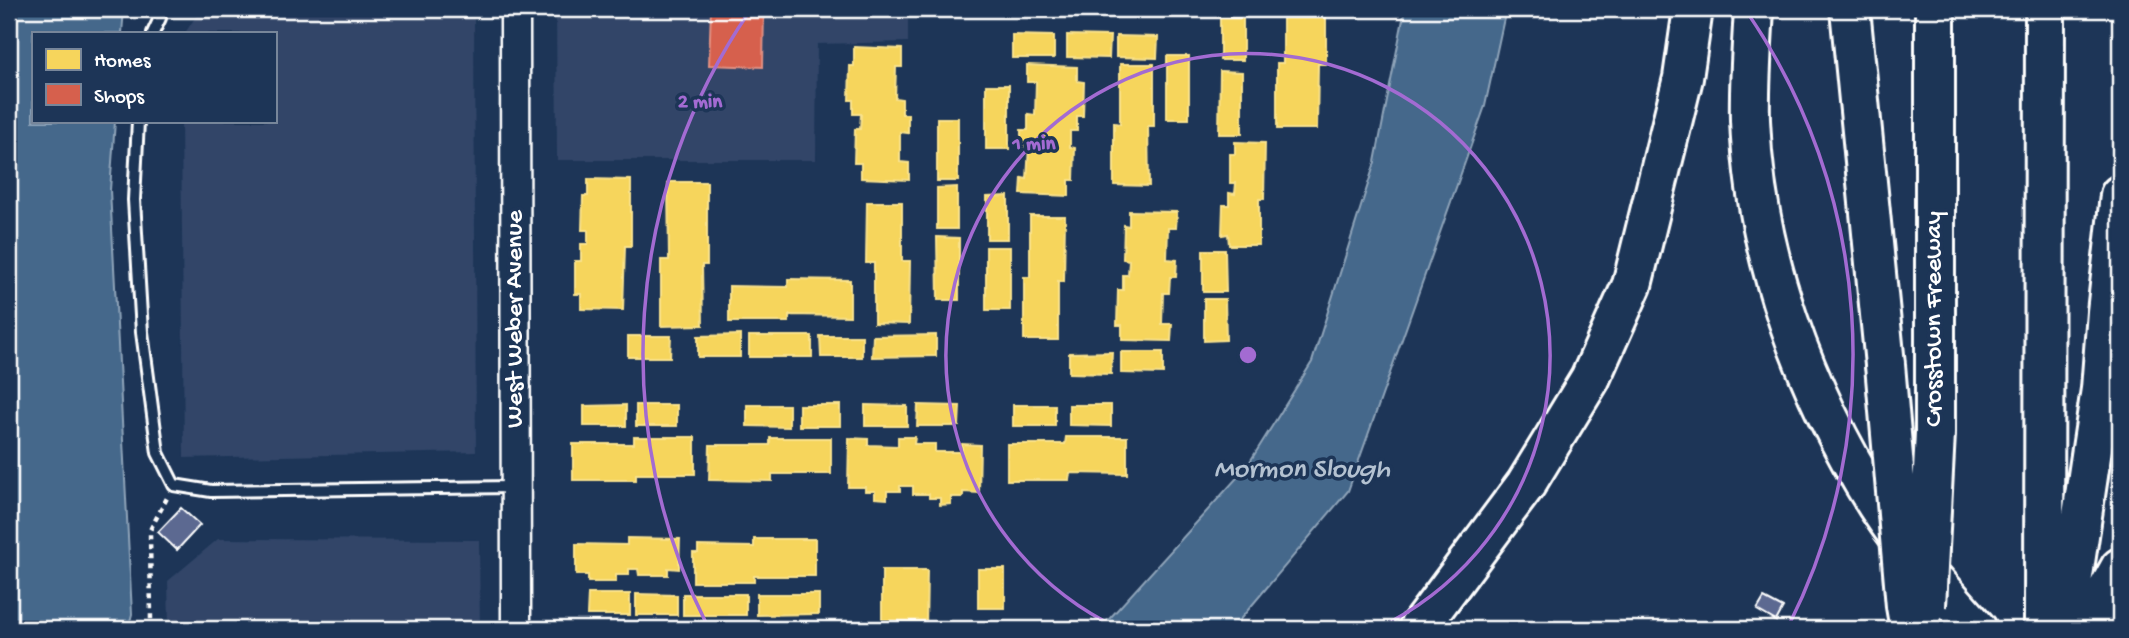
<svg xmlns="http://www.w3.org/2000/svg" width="2129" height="638" font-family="'Gochi Hand',sans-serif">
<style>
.built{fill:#304568}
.water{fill:#44678b;stroke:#8fa4b9;stroke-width:2}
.homes{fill:#f6d55c;stroke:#f9e28d;stroke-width:2}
.shops{fill:#d6604d;stroke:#e29082;stroke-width:2}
.building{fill:#5b6991;stroke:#fff;stroke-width:2}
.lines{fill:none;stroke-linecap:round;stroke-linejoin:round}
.service-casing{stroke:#fff;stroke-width:16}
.tertiary-casing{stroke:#fff;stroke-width:33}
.motorway-casing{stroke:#fff;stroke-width:44}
.path{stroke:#fff;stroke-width:4.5;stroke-dasharray:5 5;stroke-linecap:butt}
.service{stroke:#1d3557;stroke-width:10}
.tertiary{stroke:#1d3557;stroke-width:28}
.motorway{stroke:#1d3557;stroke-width:38}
.motorway-bridge-casing{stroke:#fff;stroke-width:44;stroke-linecap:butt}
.motorway-bridge{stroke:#1d3557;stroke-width:38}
.ring{fill:none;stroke:#a36bd2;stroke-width:3.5}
.labels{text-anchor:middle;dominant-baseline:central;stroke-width:7;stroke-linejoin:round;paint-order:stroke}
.street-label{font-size:26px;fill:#fff;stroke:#1d3557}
.water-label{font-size:28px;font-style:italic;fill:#b4c2d1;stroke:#1d3557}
.centre{fill:#a36bd2;stroke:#1d3557;stroke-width:3.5}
.ring-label{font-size:21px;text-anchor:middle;font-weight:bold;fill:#a36bd2;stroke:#1d3557;stroke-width:7;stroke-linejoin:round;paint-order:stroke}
</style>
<rect width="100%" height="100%" fill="#1d3557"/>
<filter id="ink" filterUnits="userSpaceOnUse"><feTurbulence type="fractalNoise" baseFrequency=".0143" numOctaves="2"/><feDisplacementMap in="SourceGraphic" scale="14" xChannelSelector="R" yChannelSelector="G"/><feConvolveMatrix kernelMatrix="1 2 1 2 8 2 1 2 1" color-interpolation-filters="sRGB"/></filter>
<g filter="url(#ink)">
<path class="built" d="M196 9H474L476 452 184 458 181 121H275V33H185L198 13Z
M556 9H908V42L817 44 816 160H557Z
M218 539 479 540 480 629H169L168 581Z"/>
<path class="water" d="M9 9H124L122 33H33V121H115L110 190 132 614 128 629H9Z
M1405 9H1506L1485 106 1348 491 1232 629H1100L1246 468 1312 362 1375 162Z"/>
<path class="homes" d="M1283 9H1326V64H1318L1317 129H1277V63H1283Z
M1220 18H1243V60H1220Z
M1012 35 1054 36V58H1012Z
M1067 35 1110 36 1109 58 1067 57Z
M1116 36 1158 37 1157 58 1116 57Z
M854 47 902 49V67H896L895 98 902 99V114H908V133L900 132V162L909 163V180L861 178V163H854L855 129H860L861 114H853V100H849L850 66H854Z
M1167 56H1189V119H1167Z
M1120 64H1154V126H1148L1149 186 1114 185V123L1120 124Z
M1027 65 1077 67V81L1084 82 1083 116H1077V131H1070V147L1075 148 1074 180H1069V196L1021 194 1022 178 1027 179 1029 147 1021 146V130H1028V114L1035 115 1036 82H1027Z
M1220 71 1242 72V134H1219Z
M986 85H1009V149H986Z
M937 118H958V181H937Z
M1235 142 1265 143 1264 199H1259V245H1229L1228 234 1222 235 1223 205H1229V193L1235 194 1236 183H1230V154H1235Z
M588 179 631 180V246H625L623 310 581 309V294H575V261H581V244H588V230H582L583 196H588Z
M668 182H707V265H702L703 325 661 326V260H669Z
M957 187V229H937V188Z
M1008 196V239H987V197Z
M867 202H902V261H910L909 324 874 323V263H866Z
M1129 211 1177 212 1176 228H1168L1167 259 1177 260 1176 277H1170L1169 293H1163L1162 324H1172L1171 341 1122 340V325H1117L1118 290H1123V275H1128L1129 260 1123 259 1124 225 1129 226Z
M1030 216H1065L1064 282 1058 281V340H1024V277H1030Z
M937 237 959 238V300H938Z
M986 247H1010V310H986Z
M1203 250H1225L1226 292H1203Z
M788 279 850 280V316L789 315V322H729V286L788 287Z
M1204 299H1225L1226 340 1204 341Z
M740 335V357H698V336Z
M936 335V356L872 357 873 336Z
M628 336H671L670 357H628Z
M749 336H812V357H749Z
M820 336H862V357H821Z
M1112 352 1111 374 1069 373V353Z
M1121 352H1163V374L1121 373Z
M626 405V426H584V406Z
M636 405H677V426H636Z
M747 405H789V427L747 426Z
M799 405H840V426H799Z
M865 405 907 406V426H865Z
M918 405 960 406 959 426H917Z
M1013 405H1055V426H1013Z
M1069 405H1111V426L1069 425Z
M634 437H695V474H636V480H573V444H634Z
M898 437H915L914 444H935V452H962V444L980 445 979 493 963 492V497H951V504L940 505V498H929V494H913V486H900V491H887V499L875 498V491H865V487H848L849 438 868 439V445L898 446Z
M1066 437H1127V474L1070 473 1069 480H1007V444H1065Z
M770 438H831V474H772V481L709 480 710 445H770Z
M627 538 680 539 679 569 668 568V575H639L638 569H629V575H616V582H588V575H576V544L627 545Z
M754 539H815V576H754V582H693V553H698V546L754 547Z
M978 569H1005V608H978Z
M882 570H927L926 629H882Z
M588 594H630V615H587Z
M636 594 677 595V615H636Z
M683 594H746V615H683Z
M757 594H819V614L757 615Z"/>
<path class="shops" d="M711 9H764L763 67 709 65Z"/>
<path class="building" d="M181 508 200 525 177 550 158 532Z
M1764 598 1783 608 1776 621 1757 610Z"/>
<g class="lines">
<defs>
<path id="service" d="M153 33 160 18
M138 121 134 200 142 332 158 453 174 485 211 491 513 487"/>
<path id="tertiary" d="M515 9 516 629"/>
<path id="motorway" d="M1754 9C1752 46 1749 83 1750 120 1755 257 1805 390 1877 505 1906 550 1942 590 1977 629
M1850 9 1885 365
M1935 433V9
M1418 629 1526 484 1590 379 1632 285 1683 78 1693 9
M2044 629 2045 9
M2065 629 2101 389 2107 312 2120 195
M2086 629 2120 568"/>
</defs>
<use href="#service" class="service-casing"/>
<use href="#tertiary" class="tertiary-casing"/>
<use href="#motorway" class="motorway-casing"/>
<path class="path" d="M149 629 151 621 150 530 167 498"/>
<use href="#service" class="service"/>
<use href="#tertiary" class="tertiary"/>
<use href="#motorway" class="motorway"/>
<defs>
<path id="motorway-bridge" d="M1885 365 1906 606 1910 629
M1926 606 1935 433"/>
</defs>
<use href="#motorway-bridge" class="motorway-bridge-casing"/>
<use href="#motorway-bridge" class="motorway-bridge"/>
</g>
</g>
<g class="ring">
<path d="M1120 629A302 302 0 1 1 1376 629"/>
<path d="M707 625A605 605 0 0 1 749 12M1747 12A605 605 0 0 1 1789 625"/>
</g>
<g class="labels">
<g class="street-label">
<text transform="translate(516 319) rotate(-90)">West Weber Avenue</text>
<text transform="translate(1935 319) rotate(-90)">Crosstown Freeway</text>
</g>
<g class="water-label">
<text x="1302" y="470">Mormon Slough</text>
</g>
</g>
<circle cx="1248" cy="355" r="10" class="centre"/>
<g class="ring-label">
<text x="700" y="107">2 min</text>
<text x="1034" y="149">1 min</text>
</g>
<rect width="2129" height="638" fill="none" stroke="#1d3557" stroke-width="35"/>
<rect x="18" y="18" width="2094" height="603" fill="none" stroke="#fff" stroke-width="2.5" filter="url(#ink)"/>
<rect x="32" y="32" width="245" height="91" fill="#1d3557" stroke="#77869a" stroke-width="2"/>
<rect x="46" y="49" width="35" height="21" fill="#f6d55c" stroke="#77869a" stroke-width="2"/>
<text x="94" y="66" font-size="21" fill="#ffffff">Homes</text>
<rect x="46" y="84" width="35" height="21" fill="#d6604d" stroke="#77869a" stroke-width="2"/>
<text x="94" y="102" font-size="21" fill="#ffffff">Shops</text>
</svg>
